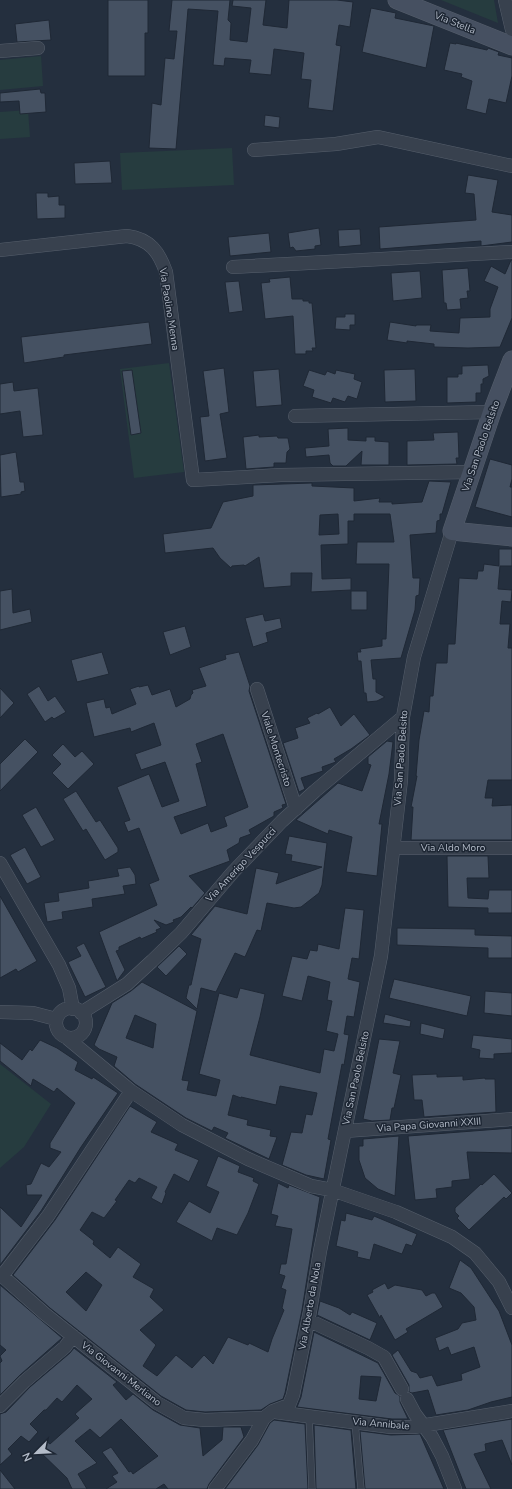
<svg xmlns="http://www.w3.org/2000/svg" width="512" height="1489" font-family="'Nunito Sans',sans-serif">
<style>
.green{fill:#263c3f}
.building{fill:#455162;stroke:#1f2835;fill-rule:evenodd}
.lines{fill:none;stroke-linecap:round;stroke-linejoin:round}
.lane-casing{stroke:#565f6c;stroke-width:7}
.street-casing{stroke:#565f6c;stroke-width:14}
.secondary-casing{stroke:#565f6c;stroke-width:19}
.lane{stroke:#38414e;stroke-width:6}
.street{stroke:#38414e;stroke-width:13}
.secondary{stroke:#465061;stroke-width:18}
.labels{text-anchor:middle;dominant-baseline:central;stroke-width:3;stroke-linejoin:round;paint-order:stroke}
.street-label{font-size:10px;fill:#b4bcc9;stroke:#1d2633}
</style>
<rect width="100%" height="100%" fill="#242f3e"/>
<path class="green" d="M441 0H494L498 23Z
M41 56 43 86 0 90V60Z
M28 110 30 137 0 139V112Z
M232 148 234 185 122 190 120 153Z
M169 363 184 472 134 478 120 369Z
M0 1064 51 1104 24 1147 0 1168Z"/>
<path class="building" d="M108 0H148V33H145V76H108Z
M172 0H230L228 20 231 23 230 40 247 42 251 8 232 6 233 0H266L263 25 287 28 289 0H337L353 2 350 27 339 25 336 45 341 46 333 111 308 108 311 80 301 79 304 53 274 49 271 75 249 73 251 60 225 58 224 66 213 65 218 11 188 9 176 149 149 148 152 103 161 105 165 58 174 59 177 31H169Z
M371 8 396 13 395 18 434 26 426 68 362 52Z
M49 20 51 40 17 42 15 24Z
M450 43 456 44V43L487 50 488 48 499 52 498 55 512 58V76L506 103 489 99 486 114 466 109 472 81 461 77 462 74 444 70Z
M40 89 41 93H45L46 112 20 114 19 101 0 102V93Z
M265 115 280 117 279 128 264 126Z
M110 161 112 183 75 184 74 163Z
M468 175 498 180 492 212 512 215V242L481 246V241L380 249 379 227 476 220 474 194 465 193Z
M36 193H48V197L59 196V205H65V218L37 219Z
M319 228 321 245 315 246V249L296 251 293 247 290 248 288 233Z
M360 229 361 245 339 247 338 230Z
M269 233 271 252 230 256 228 237Z
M511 260H512V318L500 347 468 348 434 347V344L407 341V343L387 340 390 322 416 326V325H431L430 331 459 333 460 318 490 317V309L498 287 484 281 491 266 505 274Z
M468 268 470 291H467L468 298 460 299 461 309 447 310 446 303H444L442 270Z
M420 271 422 298 393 301 391 273Z
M290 277 292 299H303V301H309V303H312L316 348H312L313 351H306V354H295L293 316 265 319 261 283 270 282 269 279Z
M239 281 243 311 229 313 225 282Z
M345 314H355V325H350V330L335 329 336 317H345Z
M149 322 152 344 64 355V357L24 363 21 337Z
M488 365 489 376 483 379V384H481V393H476V402L447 403V377H458V374H462V366Z
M224 368 229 412 220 414 227 458 205 461 200 417 209 416 203 371Z
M279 369 282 405 256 407 253 371Z
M415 369 416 401 385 402 384 370Z
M132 370 141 433 131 435 122 371Z
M309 370 325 375 327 371 335 374 336 370 355 374 354 379 362 382 357 399 348 396 345 402 333 398 331 403 312 397 314 390 303 386Z
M13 382 14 391 38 388 43 435 23 437 20 411 0 414V384Z
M348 428V440L366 441V437H375V441L389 442V465H361L362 451 346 466H333L330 463 329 455 306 457 305 448 329 446 328 429Z
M458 432 459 458H456L457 464 407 465V441L434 440 433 433Z
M259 435V437L277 436 278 438H288L290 449 287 452 286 463H274V467L246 469 243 437Z
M16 452 20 482H24L25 491 21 492V494L1 497 0 455Z
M490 459 512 465V479L510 487H512V517L475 507Z
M429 481 451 482 442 514H440V520L437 521 436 533 410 535 413 578H420L419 595 416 596 415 610 401 658 371 660 373 679H376V692L385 697 377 701 367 702 366 693H364L361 661H358L357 652H361L360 649 382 646V639H386L389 564H356L357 542H394L390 514H354V521H348V544L321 545 322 579 351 578V590L311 592 312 573H291V586L264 588 259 557 245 566 244 565 232 566 231 568 220 558 213 548 165 553 163 534 211 528 223 502 253 496V485L312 483V486L354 488V501L380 498 379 502H392V504L422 502ZM338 514 339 534 319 535 320 515Z
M499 549H512V566H500L498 589 512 590 511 602 502 601 500 624H510L508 648H512V780H488L485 798H493L492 806 512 805V840H411L413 807H411L417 776H416L419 740 424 711 429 712 430 696H433L436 663H447L448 644H455L459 578 477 579 478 571H483L484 564 499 566Z
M12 589 13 613 30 609 32 622 0 630V591Z
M351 591H367V610H351Z
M263 614 265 621 280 618 282 628 266 633 268 642 253 647 245 618Z
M185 626 191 647 170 655 163 632Z
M102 652 109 674 77 682 71 660Z
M239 652 250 686 249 691 286 804 282 805 283 808 274 812V816L249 830 251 834 240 838 239 843 227 850 230 861 189 876 205 893 192 908 191 907 181 917 173 920 174 922 166 925 154 920 161 928 156 930 157 932 141 939 140 937 119 947V950L116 951 125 970 117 981 99 932 157 905 149 884 159 880 139 828 128 832 124 822 130 820 117 787 149 774 162 807 179 801 165 762 141 770 135 754 161 745 154 723 131 732 130 728 94 737 86 703 104 699 106 708 110 707 112 714 136 704 130 689 139 686V687L148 685 152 695 170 689 176 707 190 699 191 695 193 693 192 690 206 686 199 668 226 659 225 655ZM223 734 248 807 224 817 227 826 211 832 208 823 181 834 174 817 207 806 196 764 202 762 196 744Z
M39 686 48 701 55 696 66 712 54 719 52 717 45 722 27 694Z
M0 688 14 703 0 718Z
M330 707 341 726 354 714 370 735 351 749 334 759 336 762 322 767 323 771 301 778 305 789 299 792 283 743 298 738 295 728 310 723 307 718 317 713 318 714Z
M25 739 38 752 0 791V764Z
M387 741 393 742 389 774 379 824H382L377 876 346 872 352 837 329 830 328 834 296 820 338 783 362 791 371 765 368 764V757Z
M63 744 75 757 82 751 94 764 68 789 52 773 61 764 52 755Z
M76 791 96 822 100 820 118 848V852L105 860 86 829 83 831 63 799Z
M36 807 55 840 41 847 22 815Z
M289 836 327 843 322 885 319 893 301 907 294 908 267 903 261 931 257 930 245 957 235 953 216 992 201 988 197 1009 186 998 189 985H191L201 939 191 935 215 906 247 914 256 868 279 873 276 884 322 867 291 861 292 855 285 854Z
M25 847 41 877 27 884 10 855Z
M447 856H488L489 878H467L468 898 488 899 489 890H512V913H488V908L448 907Z
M130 867 135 875 136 884 123 886 125 894 92 899 93 907 62 912 63 919 47 922 44 903 59 901 58 893 89 888 88 881 119 876 117 869Z
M0 896 37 961 18 972 16 969 0 978Z
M345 908 364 910 359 959 352 958 348 979 360 982 354 1017 347 1016 344 1034 349 1035 344 1065 342 1064 328 1139 331 1140 324 1179 306 1175 282 1165 291 1132 302 1133 306 1114 312 1115 317 1093 280 1086 276 1105 241 1097V1098L233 1095 228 1115 248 1120 247 1125 271 1130 270 1136 277 1137 269 1159 225 1138 228 1133 214 1127 212 1131 186 1118 135 1084 114 1066 117 1057 99 1049 94 1045 112 1003 131 991 142 982 197 1011 182 1080 189 1081 187 1090 216 1096 220 1080 199 1074 219 993 237 998 240 988 265 994 260 1017 250 1055 320 1073 324 1049 334 1051 338 1034 326 1031 332 1001 327 1000 330 982 308 976 302 1001 282 996 292 956 307 959 310 950 317 951 318 944 339 949ZM135 1015 156 1024 153 1048 126 1038Z
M397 928 475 929V935L512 936V958H488V948L397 945Z
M84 943 106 987 85 997 68 962 81 956 76 947Z
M179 946 187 954 166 976 157 967Z
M394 979 471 996 467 1016 389 998Z
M485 991 512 993V1016L484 1013Z
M385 1014 411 1021 410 1027 383 1023Z
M421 1023 445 1029 443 1039 420 1034Z
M473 1035 512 1039V1053L494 1054V1059L479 1058 480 1050 471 1048Z
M379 1039 400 1041 393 1073 401 1075 394 1108H392L390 1120 372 1121 363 1119Z
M40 1040 57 1048 78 1062 75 1070 92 1079 93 1077 118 1093 81 1147 41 1211 0 1265V1207L21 1227 42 1195H27L26 1185 31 1184 41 1163 49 1167 61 1152 50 1148V1143L75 1103 57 1088 54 1092 33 1079 31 1086 0 1061V1043L22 1060 27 1053 30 1049 32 1051Z
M437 1074V1077L463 1076V1080L485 1078V1079H495L496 1112 424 1117 422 1100H414L412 1075Z
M130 1106 157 1122 151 1132 178 1144 175 1150 199 1160 189 1182 174 1174 165 1192 166 1193 162 1204 151 1198 157 1187 139 1178 135 1183 129 1180 115 1200 117 1201 104 1218 92 1212 80 1230 94 1241 93 1244 110 1258 118 1247 141 1264 133 1277 154 1289 150 1297 164 1310 140 1330 156 1345 143 1366 157 1376 176 1355 192 1368 204 1355 213 1364 228 1337 248 1345 249 1343 268 1352 272 1339 284 1310 282 1308 286 1290 281 1288 285 1276 279 1274 281 1264H286L292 1229 275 1226 278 1216 271 1214 278 1183 288 1188 289 1185 320 1197 302 1310 285 1393 283 1399 270 1404 261 1410 205 1412 186 1410 161 1396 50 1308 13 1275 55 1220ZM86 1272 102 1285 86 1311 66 1292Z
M512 1128V1153L467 1152 470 1179 452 1181V1187L436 1189 437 1198 415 1200 408 1136Z
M399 1136 395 1196 378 1189 365 1178 359 1160V1146H363V1139Z
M218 1156 240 1166 238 1172 254 1178 253 1181 259 1184 248 1213 237 1235 217 1228 212 1241 176 1222 189 1201 210 1213 219 1192 206 1186Z
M494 1174 512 1193 506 1199 504 1197 469 1230 457 1218 459 1216 455 1212V1208L481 1184 482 1185Z
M346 1213 372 1220 374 1216 417 1234 412 1246 406 1244 402 1254 374 1244 370 1260 357 1257 358 1252 336 1246 341 1220 345 1221Z
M460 1260 471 1268 499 1311 512 1345V1397L491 1402 468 1410 436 1415 428 1390 412 1393 409 1392V1385L392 1355 398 1350 411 1371 417 1373 420 1378 432 1375 437 1386 462 1380 461 1374 480 1367 474 1347 451 1355 448 1347 439 1351 435 1338 458 1329 462 1323 476 1320 474 1307 461 1293 449 1288Z
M385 1283 388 1289 395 1285 422 1290 426 1296 432 1293H435L443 1307 406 1329 408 1332 395 1340 381 1315 380 1318 367 1295 373 1292 372 1290Z
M0 1285 62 1338 20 1375 0 1395V1363L2 1361 0 1356 6 1350 0 1345Z
M320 1301 339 1308 350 1315 352 1312 377 1323 370 1340 317 1315Z
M314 1332 378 1363 395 1393 400 1396V1402L408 1419H392L297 1407 301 1397ZM361 1376 381 1377 376 1401 359 1399Z
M74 1348 117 1382 113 1385 126 1400 133 1394 153 1410 180 1425 200 1428 203 1456 222 1440 223 1427H241L244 1437 209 1484 207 1489H168L164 1484 156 1489H106L117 1482 112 1476 118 1473 102 1452 111 1447 129 1472 131 1471 133 1474 158 1456 121 1419 100 1438 90 1429 75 1441 97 1463 78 1474 87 1489H72L67 1478 37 1449 46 1441 50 1444 79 1418 75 1414 92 1399 77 1385 62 1402 57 1398 46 1410H44L30 1424 38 1432 29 1442 21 1436 8 1449 12 1454 0 1465V1414L6 1412 30 1387 70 1353Z
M512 1419V1465L502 1440 485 1444 486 1451 474 1454 491 1489H466L443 1430Z
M274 1420 305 1424 308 1489H225L258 1445 270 1423Z
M314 1425 351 1430 356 1489H316Z
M360 1431 391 1435 420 1434 444 1489H365Z
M0 1470 15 1489H0Z"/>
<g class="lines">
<defs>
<path id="lane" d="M309 1416 312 1489
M355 1422 361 1489"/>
<path id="street" d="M505 0 512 30
M0 51 38 48
M254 150 336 144 378 137 512 166
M0 250 127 236C150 239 159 252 166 272L193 480 281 475 472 472
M233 267 512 252
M295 416 492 412
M257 689 296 809
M394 848H512
M0 863 59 965 69 988 73 1009
M56 1023a15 15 0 1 1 30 0a15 15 0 1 1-30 0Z
M0 1012 33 1013 56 1019
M81 1013 127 984 152 961 181 933 233 872 282 821 315 791 403 717
M67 1038 131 1091 182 1125 248 1159 311 1186 332 1190 396 1212 452 1237 475 1253 499 1282 512 1308
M345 1131 512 1119
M0 1274 45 1314 157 1403 184 1418 205 1420 264 1418
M2 1276 48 1216 131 1091
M308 1320 368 1348 384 1357 402 1389
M407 1399 415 1414 432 1437 442 1456 455 1489
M0 1406 25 1381 65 1347 73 1336
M275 1412 391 1427H414L512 1411
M215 1489 252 1440 264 1418 273 1411 289 1405 293 1395 310 1311 320 1251 381 956 401 780 403 717 414 657 452 531"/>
<path id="secondary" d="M397 0 512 46
M512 360 492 412 452 531 512 537"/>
</defs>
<use href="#lane" class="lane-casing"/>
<use href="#street" class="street-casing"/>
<use href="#secondary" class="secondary-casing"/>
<use href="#lane" class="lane"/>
<use href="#street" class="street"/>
<use href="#secondary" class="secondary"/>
</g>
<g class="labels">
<g class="street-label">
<text transform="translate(455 23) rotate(22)">Via Stella</text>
<text transform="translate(169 309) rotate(81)">Via Paolino Menna</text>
<text transform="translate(481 446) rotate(-71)">Via San Paolo Belsito</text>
<text transform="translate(276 749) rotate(72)">Viale Montecristo</text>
<text transform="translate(401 758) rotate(-86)">Via San Paolo Belsito</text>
<text x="453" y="848">Via Aldo Moro</text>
<text transform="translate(241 865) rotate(-47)">Via Amerigo Vespucci</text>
<text transform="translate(356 1078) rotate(-78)">Via San Paolo Belsito</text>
<text transform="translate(429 1125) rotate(-4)">Via Papa Giovanni XXIII</text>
<text transform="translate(310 1306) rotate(-80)">Via Alberto da Nola</text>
<text transform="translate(121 1374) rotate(38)">Via Giovanni Merliano</text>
<text transform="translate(381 1424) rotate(5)">Via Annibale</text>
</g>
</g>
<g transform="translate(36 1453) rotate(246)" stroke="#1d2633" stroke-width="3" paint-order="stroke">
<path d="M0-3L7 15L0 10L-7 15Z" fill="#b4bcc9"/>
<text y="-6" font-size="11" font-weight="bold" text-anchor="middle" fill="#b4bcc9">N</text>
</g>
</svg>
